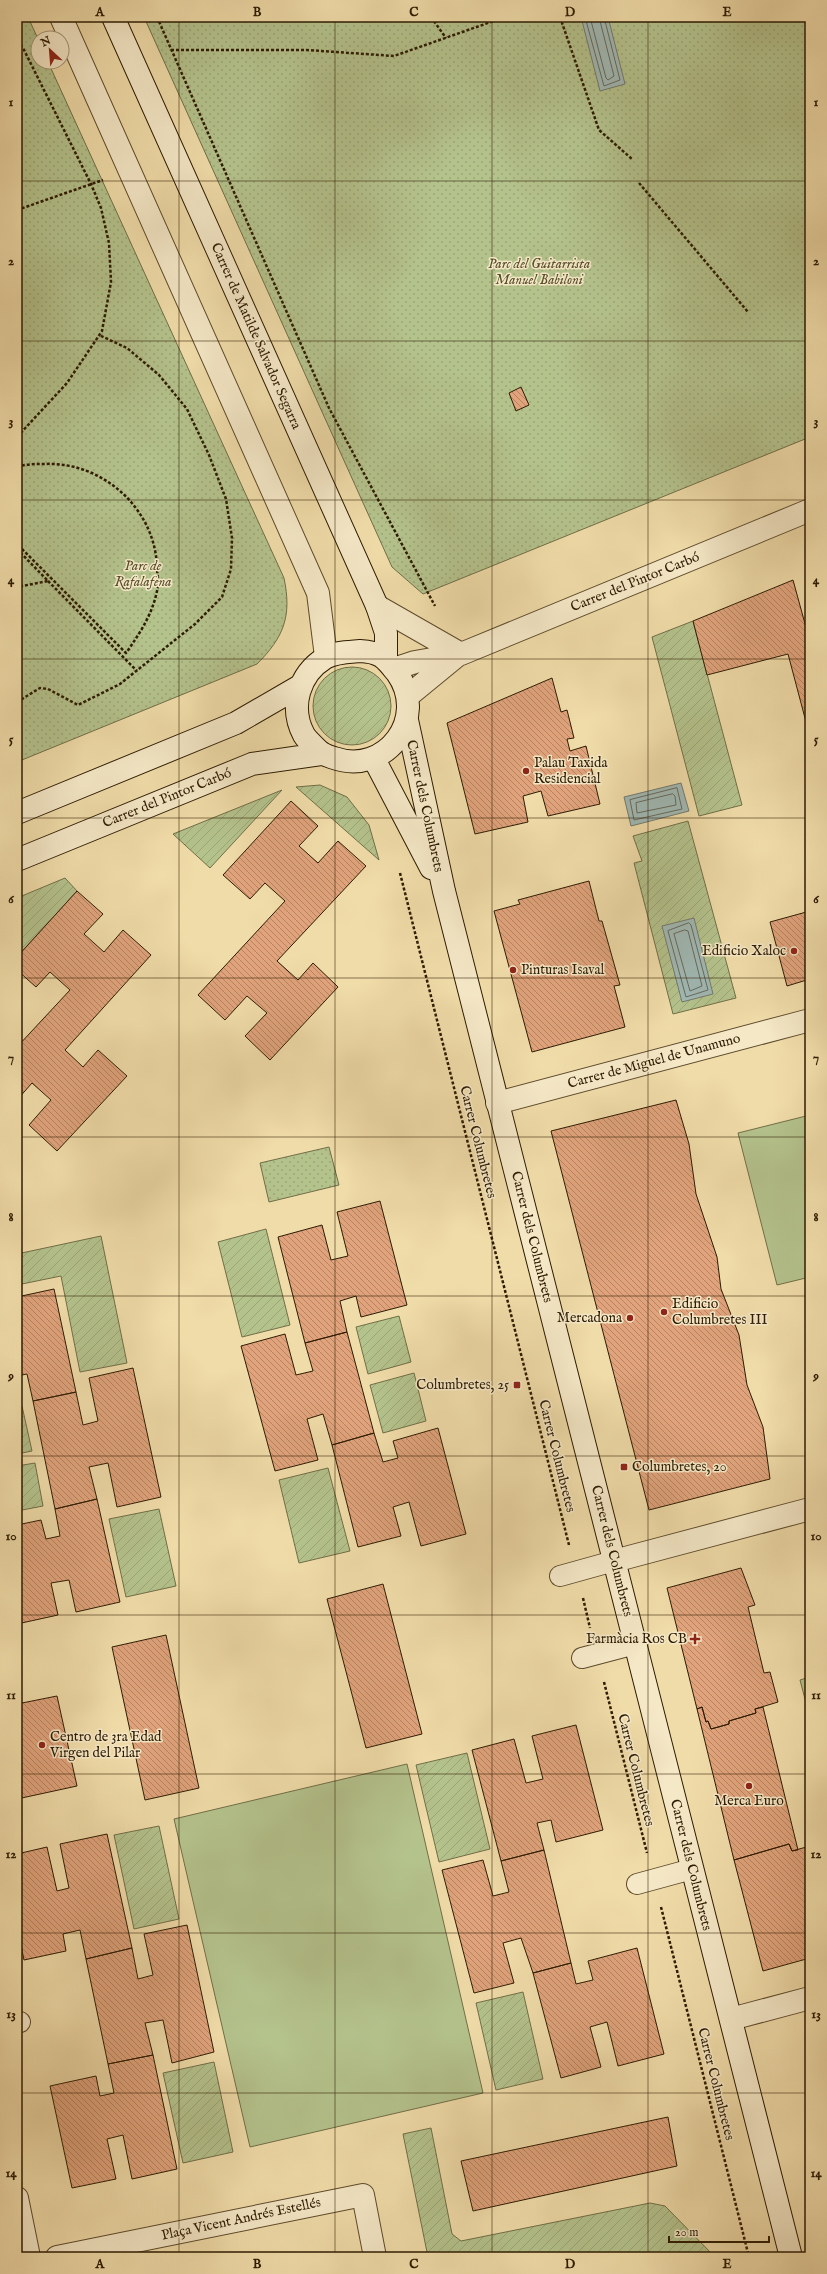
<svg xmlns="http://www.w3.org/2000/svg" width="827" height="2274" font-family="'IM FELL English',serif">
<style>
.grass{fill:#b4c28c;stroke:#706e47}
.park{fill:url(#park-dots);stroke:#706e47}
.garden{fill:url(#garden-furrows);stroke:#706e47}
.water{fill:#a0b8b4;stroke:#72796d}
.lines{fill:none;stroke-linecap:round;stroke-linejoin:round}
.shore{stroke:#666a5b;stroke-width:1}
.building{fill:url(#building-back-hatch);stroke:#2d1b02}
.lane-casing{stroke:#5e4b2c;stroke-width:22}
.street-casing{stroke:#5e4b2c;stroke-width:24}
.secondary-casing{stroke:#2d1b02;stroke-width:24}
.path{stroke:#2d1b02;stroke-width:2.5;stroke-dasharray:3 2;stroke-linecap:butt}
.lane{stroke:#f5e8c7;stroke-width:20}
.street{stroke:#f5e8c7;stroke-width:22}
.secondary{stroke:#f5e8c7;stroke-width:22}
.grid{fill:none;stroke:#2d1b02;stroke-width:1;stroke-opacity:0.55}
.poi-dot{fill:#8f2418;stroke:#f5e8c7;stroke-width:1.5}
.labels{text-anchor:middle;dominant-baseline:central;stroke-width:3;stroke-linejoin:round;paint-order:stroke}
.park-label{font-size:14px;font-style:italic;fill:#564d2b;stroke:#f5e8c7}
.street-label{font-size:14px;fill:#2d1b02;stroke:#f5e8c7}
.poi-label{font-size:14px;fill:#2d1b02;stroke:#f5e8c7;text-anchor:start}
.neatline{fill:none;stroke:#2d1b02;stroke-width:1.5}
.grid-label{font-size:13px;text-anchor:middle;font-weight:bold;fill:#2d1b02}
</style>
<defs>
<pattern id="park-dots" width="8" height="8" patternUnits="userSpaceOnUse"><rect width="8" height="8" fill="#b4c28c"/><path d="M2 2h.1M6 6h.1" fill="none" stroke="#9ba677" stroke-width="1.8" stroke-linecap="round"/></pattern>
<pattern id="garden-furrows" width="10" height="10" patternUnits="userSpaceOnUse"><rect width="10" height="10" fill="#b4c28c"/><path d="M-1 1l2-2M0 10L10 0M9 11l2-2" fill="none" stroke="#9ba677"/></pattern>
<pattern id="building-back-hatch" width="6" height="6" patternUnits="userSpaceOnUse"><rect width="6" height="6" fill="#e0a37b"/><path d="M-1 5l2 2M0 0l6 6M5-1l2 2" fill="none" stroke="#b68463"/></pattern>
</defs>
<rect width="100%" height="100%" fill="#f0dca9"/>
<filter id="stains"><feTurbulence type="fractalNoise" baseFrequency=".005" numOctaves="4"/><feColorMatrix values="0 0 0 0 .2 0 0 0 0 .09 0 0 0 0 .02 0 0 0 .5 -.17"/></filter>
<radialGradient id="worn" r=".72"><stop offset=".6" stop-color="#630" stop-opacity="0"/><stop offset="1" stop-color="#630" stop-opacity=".3"/></radialGradient>
<path class="grass" d="M810 1115V1277L777 1285 738 1133Z
M810 1677V1718L800 1680Z
M407 1764 483 2093 250 2147 174 1819Z"/>
<path class="park" d="M17 17H28L38 39V62H48L284 578C292 616 284 637 257 664L17 762Z
M144 17H810V437L423 594 392 567Z
M329 1147 339 1185 269 1202 260 1163Z"/>
<path class="garden" d="M693 621 742 805 699 816 652 637Z
M313 706a39 39 0 1 1 78 0a39 39 0 1 1-78 0Z
M320 785 347 797 369 825 379 860 296 787Z
M282 790 210 868 173 834Z
M688 821 736 998 673 1014 634 863 642 861 633 836Z
M65 878 77 891 17 957V898Z
M266 1229 290 1325 242 1337 218 1242Z
M101 1236 127 1363 80 1372 61 1276 17 1285V1254Z
M399 1316 411 1362 368 1374 356 1327Z
M414 1373 426 1421 383 1433 370 1385Z
M22 1406 32 1451 17 1454V1407Z
M35 1463 43 1506 17 1511V1466Z
M328 1468 350 1551 299 1563 279 1480Z
M159 1509 176 1586 126 1597 109 1519Z
M467 1753 490 1849 439 1862 416 1765Z
M159 1826 179 1919 134 1929 114 1835Z
M523 1992 543 2079 496 2090 476 2003Z
M214 2062 233 2152 183 2163 163 2073Z
M431 2128 452 2234 461 2241 650 2203 665 2206 715 2257H428L403 2134Z"/>
<path class="water" d="M581 17H608L625 84 600 91Z
M681 783 689 811 631 826 624 797Z
M694 918 713 994 682 1002 662 926Z"/>
<g class="lines">
<path class="shore" d="M585 17 604 86 620 80 604 17
M590 17 606 78 608 80 614 76 599 17
M677 788 682 809 634 820 630 800Z
M673 794 675 796 676 805 637 813 636 803Z
M689 923 691 925 708 990 686 997 668 931Z
M685 930 688 931 702 986 690 991 674 934Z"/>
</g>
<path class="building" d="M521 387 529 405 516 411 509 393Z
M793 580 810 642V737L788 654 707 675 693 621Z
M552 678 561 712 567 710 574 738 567 739 570 751 586 746 600 804 548 816 541 791 523 796 528 822 475 834 447 723Z
M291 801 318 826 299 846 318 863 338 841 366 866 277 961 298 980 313 963 338 987 270 1060 245 1036 267 1013 247 996 225 1020 198 995 285 901 265 883 250 899 223 875Z
M589 881 599 921H602L620 985 614 986 625 1027 532 1052 494 911 520 904 518 900Z
M77 891 103 914 84 934 104 952 123 930 151 955 65 1050 83 1067 98 1050 127 1076 57 1151 29 1125 51 1100 32 1083 17 1100V1047L70 990 50 972 36 987 17 970V957Z
M810 911V979L787 986 770 922Z
M676 1100 689 1144 696 1194 717 1257 721 1289 739 1335 747 1385 763 1427 770 1479 649 1510 551 1131Z
M380 1201 407 1305 361 1317 356 1296 340 1301 347 1332 305 1343 278 1237 322 1225 331 1260 348 1256 337 1212Z
M54 1289 76 1392 33 1401 27 1374 17 1376V1297Z
M347 1332 374 1433 332 1445 323 1414 307 1419 318 1460 275 1471 241 1346 285 1334 296 1375 313 1371 305 1343Z
M133 1368 161 1497 117 1507 108 1463 89 1467 97 1499 55 1509 33 1401 76 1392 83 1425 98 1421 89 1378Z
M438 1428 466 1534 421 1546 409 1502 393 1507 401 1536 358 1547 332 1445 374 1433 383 1462 398 1458 393 1441Z
M97 1499 120 1602 76 1612 69 1580 51 1583 58 1615 17 1624V1525L41 1520 46 1539 60 1536 55 1509Z
M741 1568 755 1605 748 1607 764 1673 770 1672 778 1702 755 1709 756 1713 729 1721V1724L711 1729 708 1721 706 1722 702 1707 697 1709 667 1588Z
M383 1584 422 1734 366 1748 327 1599Z
M166 1635 199 1788 145 1800 112 1647Z
M57 1696 77 1786 17 1799V1704Z
M702 1707 706 1722 708 1721 711 1729 729 1724V1721L756 1713 755 1709 763 1707 798 1850 792 1851 789 1844 734 1860 697 1709Z
M576 1725 603 1830 556 1842 551 1820 537 1823 544 1850 501 1861 472 1750 514 1739 526 1783 543 1779 532 1736Z
M107 1834 132 1948 86 1959 80 1930 63 1934 66 1951 24 1960 17 1927V1854L47 1847 57 1891 69 1888 60 1844Z
M789 1844 792 1851 810 1846V1958L763 1971 734 1860Z
M544 1850 571 1963 533 1973 521 1938 503 1943 514 1983 474 1993 442 1870 483 1860 493 1896 509 1892 501 1861Z
M187 1925 214 2052 172 2063 163 2020 145 2023 153 2055 108 2064 86 1959 132 1948 138 1979 153 1975 144 1934Z
M637 1948 664 2054 618 2066 607 2022 590 2027 601 2067 561 2078 533 1973 571 1963 576 1984 593 1980 588 1961Z
M153 2055 177 2169 132 2179 123 2135 107 2139 116 2179 72 2188 50 2086 96 2076 100 2096 114 2093 108 2064Z
M668 2117 677 2166 473 2211 461 2161Z"/>
<g class="lines">
<defs>
<path id="lane" d="M560 1576 614 1561
M582 1658 635 1644
M637 1884 692 1869
M17 2023 20 2022"/>
<path id="street" d="M61 17 318 593 326 657
M377 606 461 654
M394 669 415 662 461 654 810 510
M408 696 458 655
M497 1103 810 1020
M614 1561 810 1509
M731 2019 810 1998
M17 2198 29 2257
M57 2257 363 2195 375 2257"/>
<path id="secondary" d="M113 17 377 606 386 633V658
M360 651C381 652 385 658 397 673 429 718 386 776 334 758 328 756 323 755 318 750 314 746 307 740 304 735 289 707 299 674 325 658 335 652 349 652 360 651Z
M407 720 444 891 791 2257
M374 759 431 868
M17 813 236 723 300 686
M17 860 252 764 321 754"/>
</defs>
<use href="#lane" class="lane-casing"/>
<use href="#street" class="street-casing"/>
<use href="#secondary" class="secondary-casing"/>
<path class="path" d="M157 17 329 408 435 606
M431 17 446 38
M560 17 599 130 632 159
M17 41 23 48 91 184 101 208 109 243 111 282 102 331 67 383 17 437
M171 50H307L394 56 505 17
M639 183 748 312
M17 210 103 180
M17 467C26 464 35 464 44 464 103 461 157 510 157 570 158 577 159 585 157 591 152 615 140 633 126 653L17 544
M17 549 48 581 17 587
M48 581 137 671
M17 702 40 688 48 689 78 705 120 684 195 624 222 597 231 569 232 538 226 499 209 455 187 409 159 375 127 348 99 335
M400 873 569 1545
M583 1598 590 1628
M604 1682 647 1853
M661 1907 749 2257"/>
<use href="#lane" class="lane"/>
<use href="#street" class="street"/>
<use href="#secondary" class="secondary"/>
</g>
<path class="grid" d="M179 17V2257M335 17V2257M492 17V2257M648 17V2257M17 181H810M17 341H810M17 500H810M17 659H810M17 818H810M17 978H810M17 1137H810M17 1296H810M17 1456H810M17 1615H810M17 1774H810M17 1933H810M17 2093H810"/>
<g class="poi-dot">
<circle cx="526" cy="771" r="4"/>
<circle cx="794" cy="951" r="4"/>
<circle cx="513" cy="970" r="4"/>
<circle cx="664" cy="1312" r="4"/>
<circle cx="630" cy="1318" r="4"/>
<rect x="513" y="1381" width="8" height="8" rx="2"/>
<rect x="620" y="1463" width="8" height="8" rx="2"/>
<path d="M693 1633h4v4h4v4h-4v4h-4v-4h-4v-4h4z"/>
<circle cx="42" cy="1745" r="4"/>
<circle cx="749" cy="1786" r="4"/>
</g>
<g class="labels">
<g class="park-label">
<text x="539" y="264">Parc del Guitarrista<tspan x="539" dy="16">Manuel Babiloni</tspan></text>
<text x="143" y="566">Parc de<tspan x="143" dy="16">Rafalafena</tspan></text>
</g>
<g class="street-label">
<text transform="translate(256 336) rotate(66)">Carrer de Matilde Salvador Segarra</text>
<text transform="translate(635 582) rotate(-22)">Carrer del Pintor Carbó</text>
<text transform="translate(167 798) rotate(-22)">Carrer del Pintor Carbó</text>
<text transform="translate(425 806) rotate(78)">Carrer dels Columbrets</text>
<text transform="translate(654 1061) rotate(-15)">Carrer de Miguel de Unamuno</text>
<text transform="translate(478 1142) rotate(76)">Carrer Columbretes</text>
<text transform="translate(532 1237) rotate(76)">Carrer dels Columbrets</text>
<text transform="translate(557 1456) rotate(76)">Carrer Columbretes</text>
<text transform="translate(612 1551) rotate(76)">Carrer dels Columbrets</text>
<text transform="translate(636 1770) rotate(76)">Carrer Columbretes</text>
<text transform="translate(691 1865) rotate(76)">Carrer dels Columbrets</text>
<text transform="translate(716 2084) rotate(76)">Carrer Columbretes</text>
<text transform="translate(241 2219) rotate(-12)">Plaça Vicent Andrés Estellés</text>
</g>
<g class="poi-label">
<text x="534" y="763">Palau Taxida<tspan x="534" dy="16">Residencial</tspan></text>
<text x="786" y="951" text-anchor="end">Edificio Xaloc</text>
<text x="521" y="970">Pinturas Isaval</text>
<text x="672" y="1304">Edificio<tspan x="672" dy="16">Columbretes III</tspan></text>
<text x="622" y="1318" text-anchor="end">Mercadona</text>
<text x="509" y="1385" text-anchor="end">Columbretes, 25</text>
<text x="632" y="1467">Columbretes, 20</text>
<text x="687" y="1639" text-anchor="end">Farmàcia Ros CB</text>
<text x="50" y="1737">Centro de 3ra Edad<tspan x="50" dy="16">Virgen del Pilar</tspan></text>
<text x="749" y="1801" text-anchor="middle">Merca Euro</text>
</g>
</g>
<rect width="827" height="2274" fill="none" stroke="#f0dca9" stroke-width="44"/>
<g transform="translate(50 50) rotate(334)"><circle r="19" fill="#f5e8c7" stroke="#a59678"/>
<path d="M0-3L7 15L0 10L-7 15Z" fill="#8f2418"/>
<text y="-6" font-size="11" font-weight="bold" text-anchor="middle" fill="#2d1b02">N</text>
</g>
<path d="M669 2236v6h100v-6" fill="none" stroke="#2d1b02" stroke-width="2"/>
<text x="675" y="2236" font-size="12" fill="#2d1b02" stroke="#f5e8c7" stroke-width="3" paint-order="stroke">20 m</text>
<rect x="22" y="22" width="783" height="2230" class="neatline"/>
<g class="grid-label">
<text x="100" y="16">A</text>
<text x="257" y="16">B</text>
<text x="414" y="16">C</text>
<text x="570" y="16">D</text>
<text x="727" y="16">E</text>
<text x="11" y="106">1</text>
<text x="816" y="106">1</text>
<text x="11" y="265">2</text>
<text x="816" y="265">2</text>
<text x="11" y="425">3</text>
<text x="816" y="425">3</text>
<text x="11" y="584">4</text>
<text x="816" y="584">4</text>
<text x="11" y="743">5</text>
<text x="816" y="743">5</text>
<text x="11" y="903">6</text>
<text x="816" y="903">6</text>
<text x="11" y="1062">7</text>
<text x="816" y="1062">7</text>
<text x="11" y="1221">8</text>
<text x="816" y="1221">8</text>
<text x="11" y="1380">9</text>
<text x="816" y="1380">9</text>
<text x="11" y="1540">10</text>
<text x="816" y="1540">10</text>
<text x="11" y="1699">11</text>
<text x="816" y="1699">11</text>
<text x="11" y="1858">12</text>
<text x="816" y="1858">12</text>
<text x="11" y="2018">13</text>
<text x="816" y="2018">13</text>
<text x="11" y="2177">14</text>
<text x="816" y="2177">14</text>
<text x="100" y="2268">A</text>
<text x="257" y="2268">B</text>
<text x="414" y="2268">C</text>
<text x="570" y="2268">D</text>
<text x="727" y="2268">E</text>
</g>
<rect width="100%" height="100%" filter="url(#stains)"/>
<rect width="100%" height="100%" fill="url(#worn)"/>
</svg>
